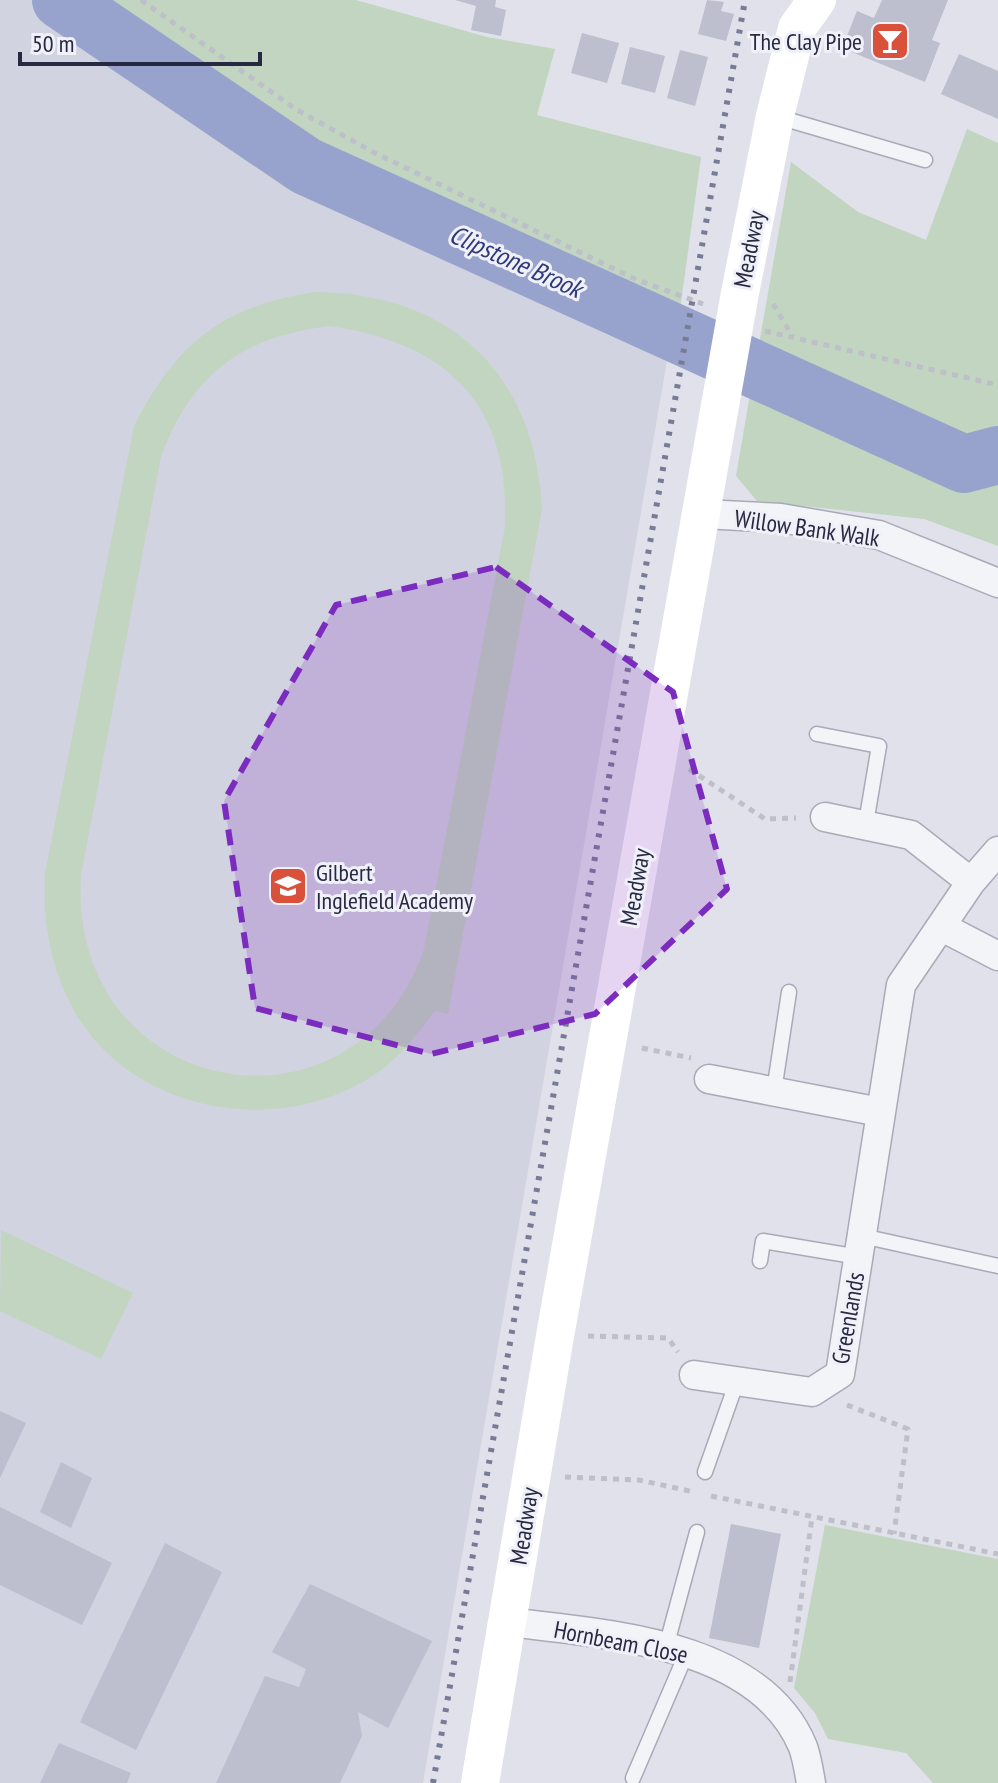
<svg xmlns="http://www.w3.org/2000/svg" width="998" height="1783" font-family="'PT Sans Narrow',sans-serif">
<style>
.built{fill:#d2d3e0}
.green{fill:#c1d5c1;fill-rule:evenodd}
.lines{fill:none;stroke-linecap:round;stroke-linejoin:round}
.river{stroke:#98a3cd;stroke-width:58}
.building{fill:#bdbece}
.lane-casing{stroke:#a8aab8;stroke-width:17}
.street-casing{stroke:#a8aab8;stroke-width:31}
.path{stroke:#bebfc9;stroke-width:5;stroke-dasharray:6 6;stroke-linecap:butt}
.lane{stroke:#f3f4f8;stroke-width:14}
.street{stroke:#f3f4f8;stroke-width:28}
.secondary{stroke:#fff;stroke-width:38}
.rail{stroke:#787b95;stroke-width:6;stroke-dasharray:4 8;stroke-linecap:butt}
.marked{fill:#7b2cbf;fill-opacity:0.2;stroke:#7b2cbf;stroke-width:6;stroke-dasharray:16 10;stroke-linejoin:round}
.labels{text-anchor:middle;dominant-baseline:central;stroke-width:6;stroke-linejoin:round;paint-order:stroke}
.poi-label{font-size:24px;fill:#272943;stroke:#f0f1f8;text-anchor:end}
.street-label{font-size:24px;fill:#272943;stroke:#f0f1f8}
.water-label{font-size:26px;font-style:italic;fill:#2e3a7b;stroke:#f0f1f8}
</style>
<rect width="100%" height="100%" fill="#e0e1ea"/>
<path class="built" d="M0 0H41L304 178 669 349 423 1783H0Z"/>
<path class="green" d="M81 0H356L487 37 555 49 537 115 701 157 678 324 309 154Z
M967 129 998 143V454L964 463 755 367 791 162 858 212 926 240Z
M314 292C450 293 535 372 542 509L448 1014 435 1011C418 1033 400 1057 377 1073 277 1142 120 1112 67 997 48 956 43 917 45 873L134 426C177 343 221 307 314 292ZM330 326C447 343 511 404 505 527L424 949C353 1153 67 1098 81 875L161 457C192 373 242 337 330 326Z
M754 371 964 466 998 457V546L924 519 757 501 736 476Z
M1 1230 133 1293 101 1359 0 1311Z
M825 1525 998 1559V1783H933L906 1753 828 1739 815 1713 794 1688Z"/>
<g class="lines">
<path class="river" d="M61 0 306 166 964 464 998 455"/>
</g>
<path class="building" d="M455 0H496L495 7 506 10 501 36 471 30 476 6Z
M707 0 724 2 721 11 734 14 726 41 698 34Z
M882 0H948L932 40 940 43 925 82 842 48 857 11 874 18Z
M582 33 619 43 607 83 571 73Z
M630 47 665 56 655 93 621 84Z
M680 50 708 57 695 106 667 98Z
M959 54 998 71V119L941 94Z
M0 1411 26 1423 0 1478Z
M61 1462 92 1478 71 1528 40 1512Z
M0 1507 112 1563 82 1625 0 1585Z
M731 1524 781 1534 759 1648 709 1638Z
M165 1543 222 1572 136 1750 80 1722Z
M310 1584 432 1641 388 1728 358 1712 362 1736 340 1783H216L265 1676 299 1687 306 1669 272 1652Z
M59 1743 131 1773 127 1783H40Z"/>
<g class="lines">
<defs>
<path id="lane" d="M775 116 925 160
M817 734 879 746 866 823
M774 1091 789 992
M862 1236 998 1266
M760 1261 763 1241 859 1257
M705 1472 736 1384
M666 1647 697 1532
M633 1778 687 1652"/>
<path id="street" d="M703 514 781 518 879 535 998 583
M825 817 911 835 971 882
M942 927 998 956
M709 1079 880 1112
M694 1375 812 1392 840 1374 901 985 971 882 998 851
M508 1622C605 1634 760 1642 803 1747 807 1758 809 1772 811 1783"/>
</defs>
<use href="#lane" class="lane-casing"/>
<use href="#street" class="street-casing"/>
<path class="path" d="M141 0 297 110 375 153 635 279 703 304
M773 304 793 337
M765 331 998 385
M689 769 765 819 796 818
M642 1048 691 1058
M588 1336 668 1338 678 1352
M847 1405 908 1429 894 1534
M565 1477 639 1480 694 1492
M711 1496 998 1554
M790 1682 812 1517"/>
<use href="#lane" class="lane"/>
<use href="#street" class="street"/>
<path class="secondary" d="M480 1783 555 1336 740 293 775 116 797 28 817 0"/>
<path class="rail" d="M433 1783 745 0"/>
</g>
<path class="marked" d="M496 567 673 692 727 889 595 1014 431 1054 255 1008 224 801 336 605Z"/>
<defs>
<symbol id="bar-square" viewBox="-11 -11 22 22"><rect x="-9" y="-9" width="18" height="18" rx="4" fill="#da513b" stroke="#f0f1f8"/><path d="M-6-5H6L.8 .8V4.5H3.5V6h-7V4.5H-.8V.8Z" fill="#fff"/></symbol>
<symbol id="school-square" viewBox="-11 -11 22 22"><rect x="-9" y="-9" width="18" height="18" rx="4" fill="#da513b" stroke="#f0f1f8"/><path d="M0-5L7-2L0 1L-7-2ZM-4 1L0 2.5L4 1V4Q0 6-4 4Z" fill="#fff"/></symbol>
</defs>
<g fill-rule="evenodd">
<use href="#bar-square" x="868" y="19" width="44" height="44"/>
<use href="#school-square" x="266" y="864" width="44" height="44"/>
</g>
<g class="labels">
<g class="poi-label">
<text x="862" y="41">The Clay Pipe</text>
<text x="316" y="872" text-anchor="start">Gilbert<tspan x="316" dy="28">Inglefield Academy</tspan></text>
</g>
<g class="street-label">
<text transform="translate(749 249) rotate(-79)">Meadway</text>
<text transform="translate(807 528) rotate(8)">Willow Bank Walk</text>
<text transform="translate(635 887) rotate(-80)">Meadway</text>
<text transform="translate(848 1318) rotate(-80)">Greenlands</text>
<text transform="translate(524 1526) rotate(-81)">Meadway</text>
<text transform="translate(621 1642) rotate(11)">Hornbeam Close</text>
</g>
<g class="water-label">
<text transform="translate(516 261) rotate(24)">Clipstone Brook</text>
</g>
</g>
<path d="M20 52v12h240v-12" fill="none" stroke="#272943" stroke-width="4"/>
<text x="32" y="52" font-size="24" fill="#272943" stroke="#f0f1f8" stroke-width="6" paint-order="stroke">50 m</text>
</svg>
